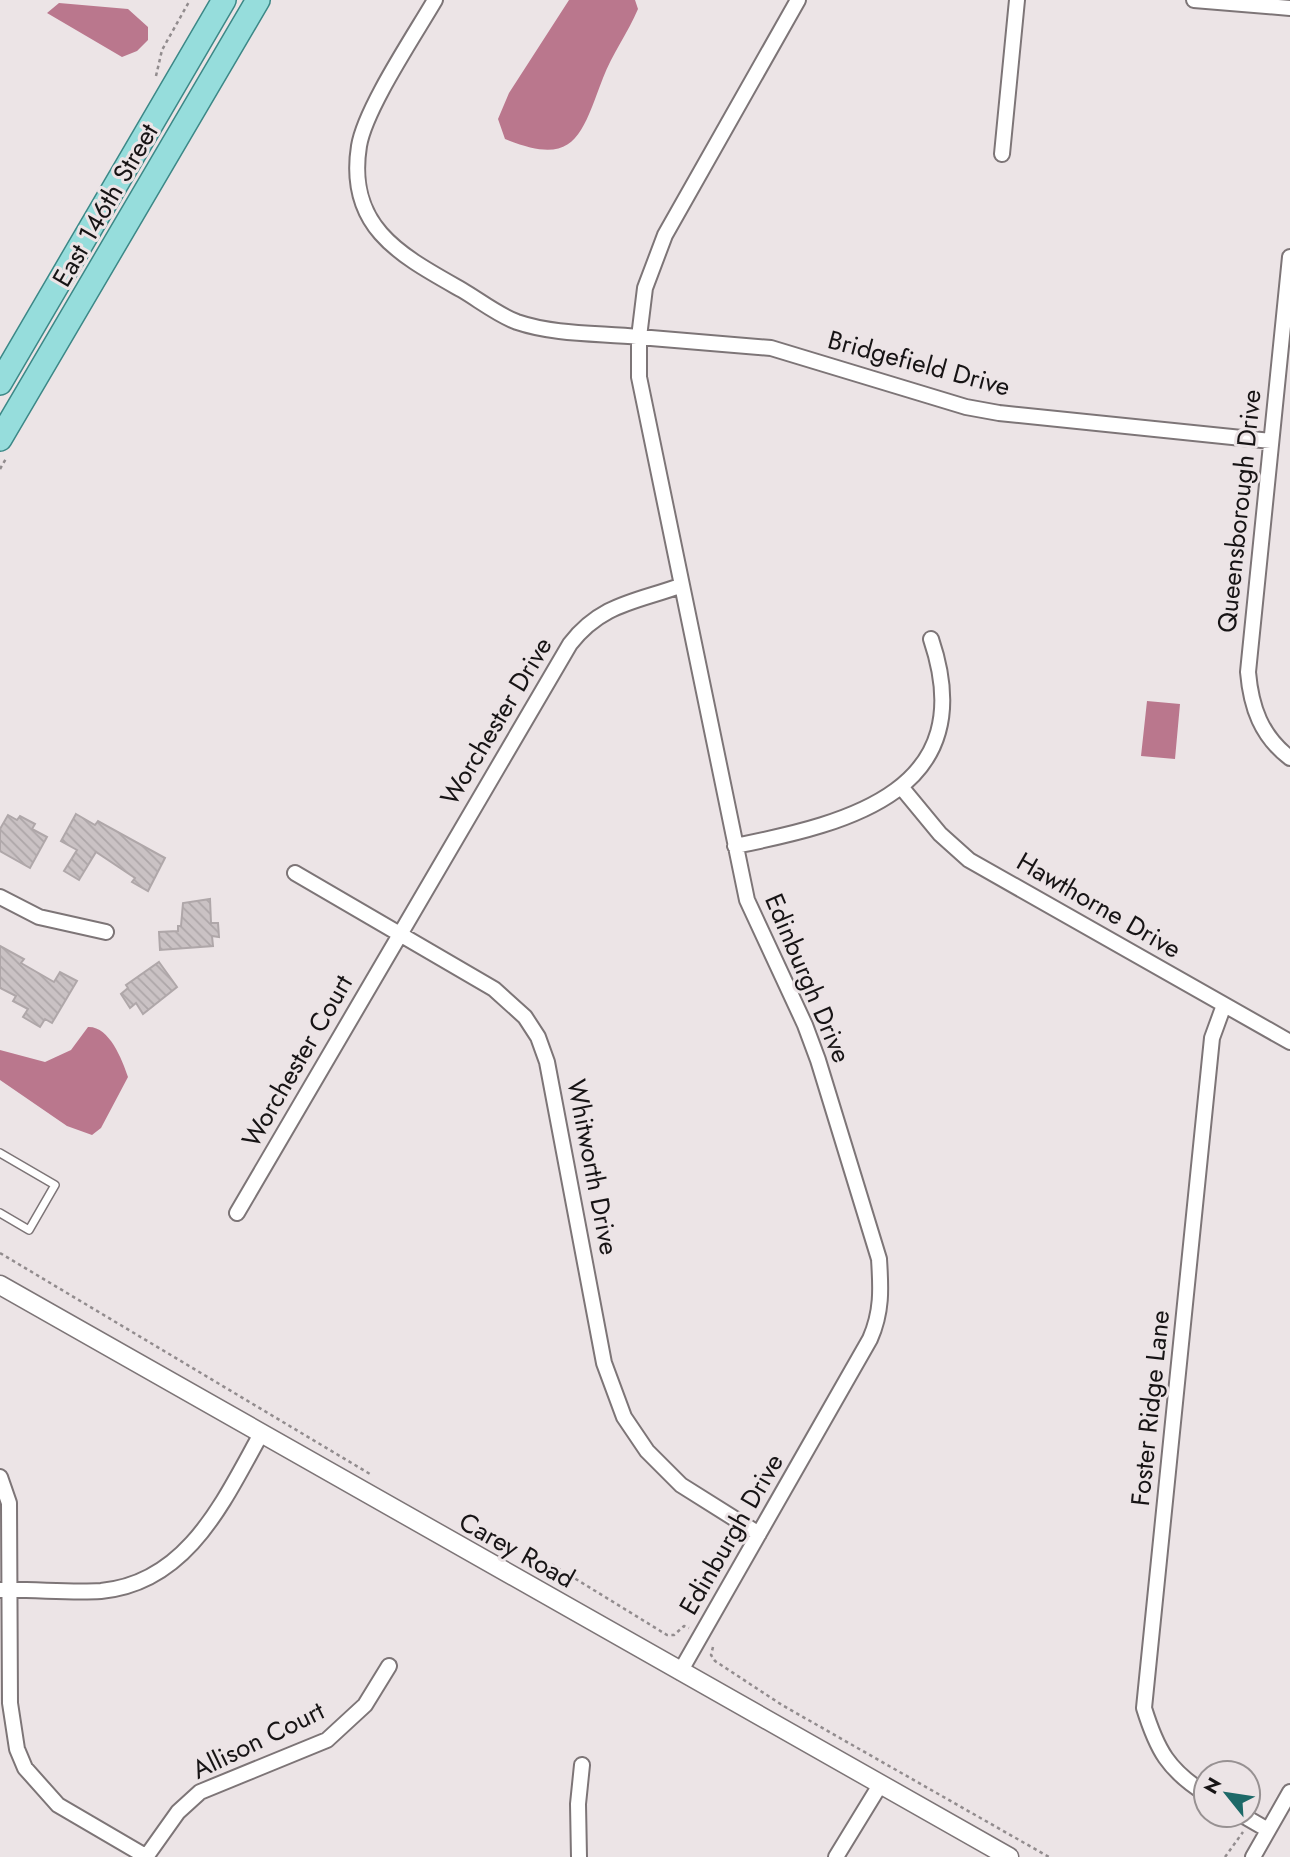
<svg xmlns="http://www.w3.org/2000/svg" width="1290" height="1857" font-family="Jost,sans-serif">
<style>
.water{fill:#ba778d}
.building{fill:url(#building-back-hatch);stroke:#afa7a9;stroke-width:2}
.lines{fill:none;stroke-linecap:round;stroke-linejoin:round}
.service-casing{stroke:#7d7577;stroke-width:10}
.minor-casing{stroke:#7d7577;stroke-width:18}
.tertiary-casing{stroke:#7d7577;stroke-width:21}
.primary-casing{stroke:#3c8887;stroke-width:26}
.path{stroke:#928c8e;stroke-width:2.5;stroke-dasharray:3.5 3.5;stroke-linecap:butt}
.service{stroke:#fff;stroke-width:7}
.minor{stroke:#fff;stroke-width:14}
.tertiary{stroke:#fff;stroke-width:18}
.primary{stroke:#96dddc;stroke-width:23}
.labels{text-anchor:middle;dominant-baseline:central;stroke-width:6;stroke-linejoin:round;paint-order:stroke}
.street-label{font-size:26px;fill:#171415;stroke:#ece4e6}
</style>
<defs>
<pattern id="building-back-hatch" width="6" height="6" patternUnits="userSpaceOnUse" patternTransform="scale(1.75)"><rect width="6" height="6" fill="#cac2c4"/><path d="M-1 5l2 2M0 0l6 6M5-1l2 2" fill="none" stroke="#ada6a8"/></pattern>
</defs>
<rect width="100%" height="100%" fill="#ece4e6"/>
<path class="water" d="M569 0H635L638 9C628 33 612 54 603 78 581 135 576 168 505 139L498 119 509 93Z
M59 3 128 9 148 27V40L137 51 122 57 47 13Z
M1147 701 1180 704 1175 759 1141 756Z
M88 1027C109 1026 122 1059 128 1077L101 1128 92 1135 67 1126 0 1080V1050L45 1062 71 1050Z"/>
<path class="building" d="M76 814 95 825 98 821 165 858 148 891 132 882 135 878 96 852 79 880 64 871 77 850 61 841Z
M8 815 17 820 20 816 35 824 32 829 47 837 30 868 0 851V829Z
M210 899 211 923H218L219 937 212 936 213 946 160 950 159 932 178 931V926H181L183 903Z
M0 946 24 959 21 963 54 982 60 972 77 981 52 1023 45 1019 40 1027 23 1017 28 1009 13 1001 16 996 0 988Z
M159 962 177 987 143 1014 136 1003 130 1008 121 994 128 988 126 985Z"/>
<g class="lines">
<defs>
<path id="service" d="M0 1153 55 1185 29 1230 0 1213"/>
<path id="minor" d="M435 0C414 36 365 109 359 146 346 228 402 256 462 290 479 300 498 315 517 322 555 335 599 333 639 337L645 288 665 235 798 0
M1194 0 1290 8
M1002 154 1017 0
M1290 257 1248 672C1251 707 1261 736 1290 758
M902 788 940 834 969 860 1290 1042
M735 846C851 823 982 790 931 639
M295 873 494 989 525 1017 538 1037 547 1062 604 1363 624 1417 647 1451 681 1485 759 1534
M0 897 39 917 106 932
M237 1213 570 644C601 604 635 602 680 586
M0 1477 9 1503 10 1703 17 1749 25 1768 58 1805 147 1857
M0 1590C34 1589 68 1593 101 1591 188 1583 224 1500 261 1434
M680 1672 870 1339C882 1312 881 1289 879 1259L818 1060 805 1025 747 900 639 377V337L771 348 966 407 999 413 1271 441
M1206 1794C1168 1770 1157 1750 1144 1708L1212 1038 1224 1005
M1242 1815 1268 1830
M146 1857 178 1812 200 1792 327 1740 365 1705 389 1666
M579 1857 578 1804 582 1765
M836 1857 880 1785
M1253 1857 1290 1792"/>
<path id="tertiary" d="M0 1285 1009 1857"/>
<path id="primary" d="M0 383 224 0
M0 439 258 0"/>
</defs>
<use href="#service" class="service-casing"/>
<use href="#minor" class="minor-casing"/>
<use href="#tertiary" class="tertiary-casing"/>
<use href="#primary" class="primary-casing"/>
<path class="path" d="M156 76 162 50 190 0
M0 469 7 457
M0 1253 370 1474
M538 1570 553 1565 667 1635H674L684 1626 689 1628
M713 1647 711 1655 715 1661 782 1705 1049 1857
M1225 1857 1243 1832"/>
<use href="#service" class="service"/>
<use href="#minor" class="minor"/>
<use href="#tertiary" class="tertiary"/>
<use href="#primary" class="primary"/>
</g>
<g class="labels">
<g class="street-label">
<text transform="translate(105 205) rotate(-60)">East 146th Street</text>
<text transform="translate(919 363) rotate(15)">Bridgefield Drive</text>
<text transform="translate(1239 511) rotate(-84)">Queensborough Drive</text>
<text transform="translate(496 721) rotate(-59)">Worchester Drive</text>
<text transform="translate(1099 905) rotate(30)">Hawthorne Drive</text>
<text transform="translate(808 978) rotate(67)">Edinburgh Drive</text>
<text transform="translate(297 1061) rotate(-60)">Worchester Court</text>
<text transform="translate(593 1167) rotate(79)">Whitworth Drive</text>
<text transform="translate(1150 1408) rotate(-84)">Foster Ridge Lane</text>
<text transform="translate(731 1534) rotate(-60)">Edinburgh Drive</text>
<text transform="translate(517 1550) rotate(29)">Carey Road</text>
<text transform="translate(258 1740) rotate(-26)">Allison Court</text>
</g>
</g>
<g transform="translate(1227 1794) rotate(300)"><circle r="33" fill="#ece4e6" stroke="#979192" stroke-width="2"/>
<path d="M0-5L12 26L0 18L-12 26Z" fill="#1d6968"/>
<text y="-10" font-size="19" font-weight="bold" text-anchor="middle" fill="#171415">N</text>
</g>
</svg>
